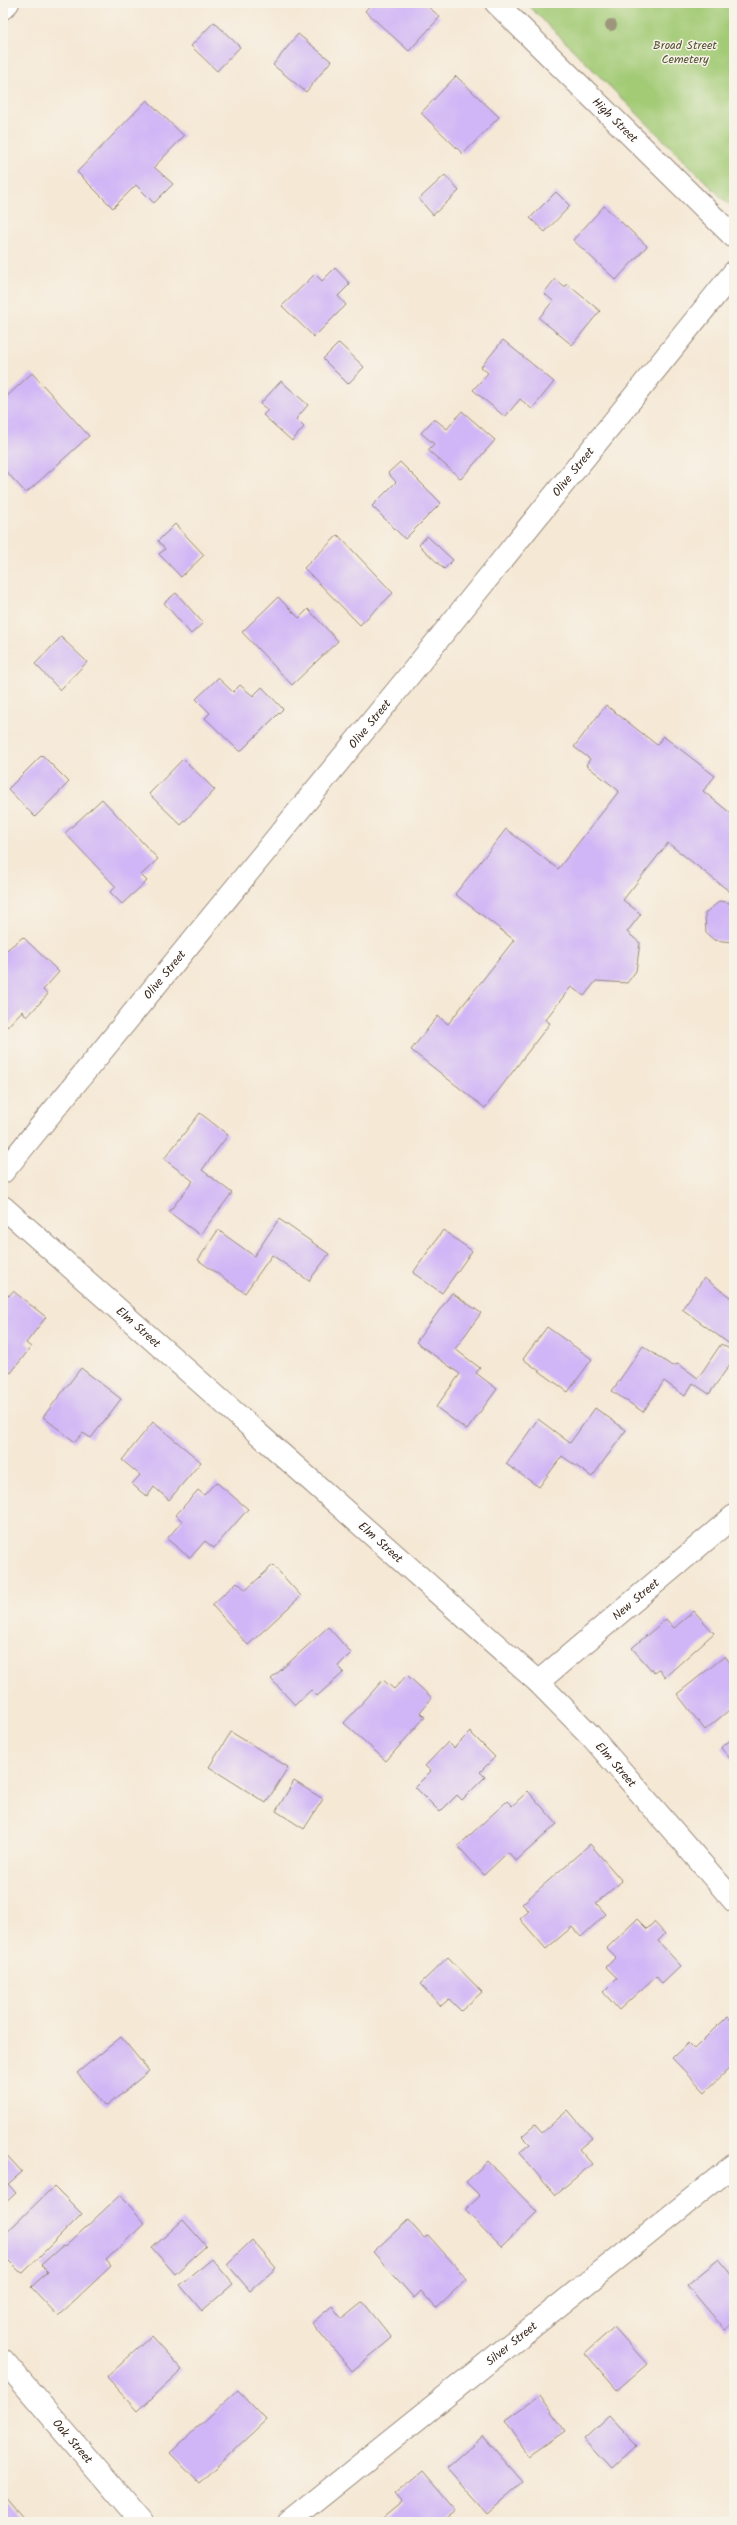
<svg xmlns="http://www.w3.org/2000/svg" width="737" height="2525" font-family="Kalam,sans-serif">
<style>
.green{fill:#a3cb76;stroke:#6f7a4a}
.building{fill:#d0b6f6}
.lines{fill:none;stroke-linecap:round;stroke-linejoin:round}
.minor-casing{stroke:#98897a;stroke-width:24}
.minor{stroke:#fff;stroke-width:22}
.tree{fill:#9d967c}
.labels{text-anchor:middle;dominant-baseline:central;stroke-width:3;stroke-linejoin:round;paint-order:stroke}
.park-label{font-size:12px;fill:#555234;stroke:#f7f3e8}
.street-label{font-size:12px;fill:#3b2a1e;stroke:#f7f3e8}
</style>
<rect width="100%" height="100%" fill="#f7f3e8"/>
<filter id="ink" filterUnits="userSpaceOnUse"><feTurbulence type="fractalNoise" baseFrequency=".025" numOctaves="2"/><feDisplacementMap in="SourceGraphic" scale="8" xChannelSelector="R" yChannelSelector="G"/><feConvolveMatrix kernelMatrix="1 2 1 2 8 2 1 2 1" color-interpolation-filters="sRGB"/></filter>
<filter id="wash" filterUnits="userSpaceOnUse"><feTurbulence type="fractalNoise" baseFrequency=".012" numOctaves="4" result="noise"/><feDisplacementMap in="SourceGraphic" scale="16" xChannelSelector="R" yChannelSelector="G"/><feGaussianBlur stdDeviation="0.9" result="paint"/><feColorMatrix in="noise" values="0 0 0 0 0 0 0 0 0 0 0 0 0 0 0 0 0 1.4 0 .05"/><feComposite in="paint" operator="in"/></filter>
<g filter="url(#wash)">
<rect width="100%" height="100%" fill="#f5e8d5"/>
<path class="green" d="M526 3H734V201L728 204Z"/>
<g id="blocks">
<path class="building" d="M372 3H424L440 17 409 51 365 11Z
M214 22 240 47 217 71 191 46Z
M298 34 331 61 306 92 273 65Z
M456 76 499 117 463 154 421 113Z
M147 100 184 136 154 167 173 184 154 203 136 185 113 208 77 172Z
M445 175 459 191 433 215 419 199Z
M556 192 570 206 545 232 530 218Z
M604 206 647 246 616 280 573 240Z
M335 268 350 284 338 296 346 305 314 337 282 306 315 274 322 281Z
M555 279 564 287 567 284 600 311 572 345 539 318 553 301 544 293Z
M503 340 554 382 532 409 520 399 505 417 473 390 488 373 481 367Z
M339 343 364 367 348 384 323 359Z
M32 373 89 436 26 493 3 468V400Z
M281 381 308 405 296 419 304 427 292 441 263 415 268 410 260 404Z
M462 411 495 440 461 479 428 450 434 444 421 433 433 420H436L447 429Z
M400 462 441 503 405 539 372 506 396 482 388 473Z
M175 524 204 555 181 577 159 554 165 549 158 541Z
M338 535 393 593 360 625 304 568Z
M427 536 453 560 444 569 419 545Z
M176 593 203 623 191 634 164 603Z
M278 597 299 618 308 609 338 641 292 685 242 632Z
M61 637 87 662 60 690 35 664Z
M218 678 233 692 240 685 253 696 262 687 283 709 240 752 205 718 210 713 196 699Z
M606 705 657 745 663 736 715 776 703 791 734 816V895L668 843 623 900 641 914 627 932 640 943 636 971 627 983 596 981 584 996 571 987 545 1020 550 1023 485 1108 411 1050 438 1016 448 1024 514 940 455 894 506 829 558 869 619 791 586 765 590 759 574 747Z
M42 755 69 782 35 817 8 789Z
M183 759 215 790 181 825 149 794Z
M102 799 158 859 141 875 147 881 122 904 110 892 116 887 65 833Z
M720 901 734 904V939L732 942 714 940 706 933 705 913Z
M23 937 59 972 43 990 48 994 27 1017 22 1011 7 1027 3 1023V953Z
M200 1113 228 1135 202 1170 232 1193 200 1235 169 1212 193 1181 164 1159Z
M279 1219 329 1254 309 1281 272 1255 245 1293 198 1260 218 1230 254 1256Z
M443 1230 472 1251 442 1293 413 1273Z
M704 1278 734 1300V1341L731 1345 682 1309Z
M3 1291 9 1296 13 1291 46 1317 26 1343 31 1347 11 1373 3 1366Z
M452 1293 481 1313 455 1349 480 1368 476 1373 497 1389 467 1430 436 1407 460 1374 416 1342Z
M547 1327 592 1359 568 1392 523 1359Z
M721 1344 734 1352V1359L709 1394 693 1383 685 1396 664 1381 643 1412 612 1391 643 1346 672 1366 678 1364 698 1378Z
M81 1368 121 1399 91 1438 83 1433 75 1442 43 1417Z
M595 1408 626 1430 592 1477 562 1456 539 1487 506 1464 538 1419 570 1443Z
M153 1422 201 1462 169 1500 154 1487 147 1497 132 1484 140 1475 122 1460Z
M216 1482 248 1509 214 1548 205 1541 190 1558 167 1539 182 1521 176 1515 198 1490 204 1495Z
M273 1565 301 1596 248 1645 212 1605 237 1582 246 1590Z
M694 1611 714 1633 665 1677 659 1669 654 1673 632 1648 666 1619 674 1628Z
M328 1627 351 1653 338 1666 344 1672 317 1696 311 1690 295 1705 271 1679Z
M725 1656 734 1668V1706L705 1730 677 1694Z
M407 1675 432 1698 420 1712 425 1717 386 1761 344 1723 383 1680 394 1689Z
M231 1732 288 1767 266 1803 209 1767Z
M470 1732 495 1757 480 1772 485 1777 462 1800 457 1795 440 1812 415 1787 431 1771 425 1766 448 1742 454 1748Z
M734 1737V1763L721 1748Z
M294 1781 323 1799 304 1829 276 1811Z
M528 1791 557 1824 516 1861 508 1852 484 1875 458 1846 507 1801 512 1806Z
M590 1844 622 1881 596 1903 606 1914 581 1937 572 1927 546 1949 520 1919 529 1911 522 1904Z
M637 1919 647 1929 654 1922 665 1934 658 1941 681 1966 662 1984 656 1976 619 2010 603 1992 617 1978 606 1967 616 1957 607 1948Z
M448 1957 482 1992 461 2011 449 1999 441 2006 420 1984Z
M727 2016 734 2023V2064L705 2092 672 2058 688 2043 694 2049Z
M121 2037 149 2071 107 2106 104 2105 77 2073Z
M568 2110 592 2138 579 2149 592 2164 555 2195 519 2153 530 2144 522 2136 535 2125 542 2133Z
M3 2151 22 2172 8 2184 16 2193 3 2205Z
M488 2161 537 2212 501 2247 465 2210 480 2196 466 2182Z
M54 2186 82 2214 23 2273 19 2271 3 2255V2236Z
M120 2195 145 2223 106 2260 111 2266 58 2316 31 2287 48 2272 41 2265 61 2247 66 2246Z
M183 2220 206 2246 175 2274 152 2248Z
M408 2220 424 2238 428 2235 467 2279 436 2308 421 2291 414 2298 373 2252Z
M252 2240 276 2268 250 2291 227 2264Z
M212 2259 233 2284 202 2311 180 2285Z
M719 2259 734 2277V2322L725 2330 687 2285Z
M363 2302 392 2338 352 2371 312 2323 332 2306 342 2319Z
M614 2327 647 2364 617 2390 585 2353Z
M151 2336 182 2370 138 2411 107 2377Z
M238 2390 266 2420 199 2483 170 2453Z
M540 2395 565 2431 529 2456 505 2420Z
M609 2416 637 2446 612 2469 584 2439Z
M483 2436 523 2482 487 2513 447 2468Z
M423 2471 457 2511 443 2522H378L402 2502 395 2494Z
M3 2496 25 2522H3Z"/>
</g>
</g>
<g filter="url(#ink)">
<use href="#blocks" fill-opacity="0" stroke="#98897a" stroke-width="1"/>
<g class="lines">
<defs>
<g id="minor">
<path id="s1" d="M496 3 734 237"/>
<path d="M3 8 8 3"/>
<path id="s2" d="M3 1172 404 682 734 272"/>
<path id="s3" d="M3 1207 538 1682 591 1736 734 1901"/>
<path id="s4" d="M538 1682 734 1516"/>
<path id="s5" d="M3 2360 142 2522"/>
<path id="s6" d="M289 2522 734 2165"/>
</g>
</defs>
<use href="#minor" class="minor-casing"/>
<use href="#minor" class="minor"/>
</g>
<circle class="tree" cx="611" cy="25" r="6"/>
</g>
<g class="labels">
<g class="park-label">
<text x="685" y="45">Broad Street<tspan x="685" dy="14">Cemetery</tspan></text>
</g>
<g class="street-label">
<text stroke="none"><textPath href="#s1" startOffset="167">High Street</textPath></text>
<text stroke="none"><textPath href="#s2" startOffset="903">Olive Street</textPath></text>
<text stroke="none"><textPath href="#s2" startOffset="579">Olive Street</textPath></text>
<text stroke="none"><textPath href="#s2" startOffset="255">Olive Street</textPath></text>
<text stroke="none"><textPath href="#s3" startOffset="181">Elm Street</textPath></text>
<text stroke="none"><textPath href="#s3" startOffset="505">Elm Street</textPath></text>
<text stroke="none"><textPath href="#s4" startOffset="128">New Street</textPath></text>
<text stroke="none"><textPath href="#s3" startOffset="829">Elm Street</textPath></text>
<text stroke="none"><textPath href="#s6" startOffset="285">Silver Street</textPath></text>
<text stroke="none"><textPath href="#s5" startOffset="107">Oak Street</textPath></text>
</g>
</g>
<rect width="737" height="2525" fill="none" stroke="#f7f3e8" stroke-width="16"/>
</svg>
